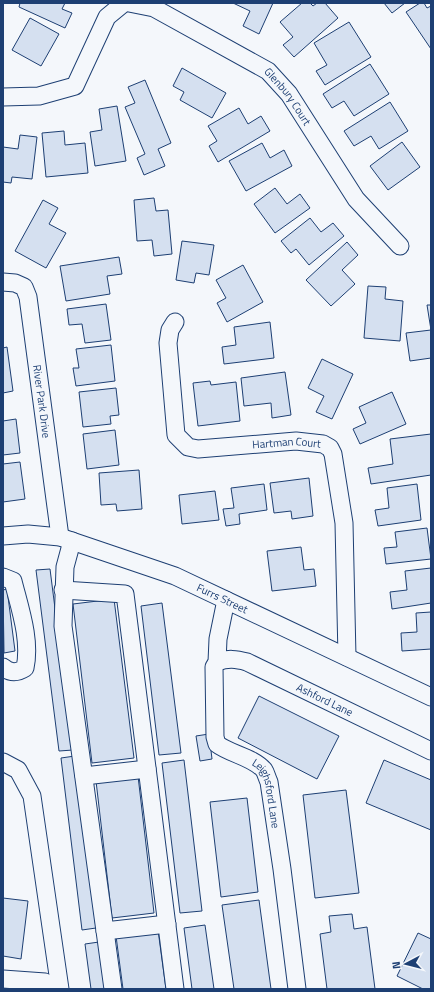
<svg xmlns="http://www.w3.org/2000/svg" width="434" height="992" font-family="'Titillium Web',sans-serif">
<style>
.building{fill:#d5e0f0;stroke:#1d3f73}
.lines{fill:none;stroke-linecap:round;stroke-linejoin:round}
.minor-casing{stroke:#1d3f73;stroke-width:19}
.minor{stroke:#f4f7fb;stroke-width:17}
.labels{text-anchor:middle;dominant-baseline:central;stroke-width:3;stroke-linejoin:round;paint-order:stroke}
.street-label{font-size:11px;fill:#1d3f73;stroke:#f4f7fb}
</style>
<rect width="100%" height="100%" fill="#f4f7fb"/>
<path class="building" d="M20 3H65L62 9 72 13 65 28 19 7Z
M233 3H273L259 34 243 26 250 11Z
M302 3H310L313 6 317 3H325L338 18 294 57 283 45 293 37 280 22Z
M384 3H405L392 13Z
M420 3H424L427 8 431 6V49L406 12Z
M30 18 59 34 41 66 12 50Z
M349 22 371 57 325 85 316 71 327 65 314 43Z
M370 64 389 94 354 116 344 101 332 108 323 94Z
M182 68 226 93 212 118 180 100 184 92 173 86Z
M145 80 171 143 158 149 165 166 144 175 137 158 145 154 125 107 135 103 128 87Z
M390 102 408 131 379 149 371 136 354 146 344 131Z
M117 106 126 161 95 166 90 132 102 130 99 109Z
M239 108 248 124 261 116 270 131 218 162 209 146 217 141 208 126Z
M64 131 65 145 85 143 88 173 46 177 42 133Z
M20 135 37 137 32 179 12 177 11 183 3 182V147L18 149Z
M402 142 420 167 388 190 370 166Z
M262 143 270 158 284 150 292 166 246 191 229 161Z
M275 188 287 204 300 194 310 208 275 233 254 204Z
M154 198 156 211 168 210 172 254 154 256 152 240 137 241 134 200Z
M43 200 58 208 49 224 66 233 46 268 15 251Z
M310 218 321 232 333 223 344 236 309 265 296 249 291 253 281 241Z
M182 241 214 245 209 275 196 273 194 283 176 280Z
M347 242 358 255 342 270 355 284 331 306 306 280Z
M119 257 122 274 107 276 110 294 66 301 60 266Z
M243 265 263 302 227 322 217 303 226 298 216 280Z
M368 286 386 287 385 299 403 301 400 341 364 338Z
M106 304 111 340 85 343 82 324 69 325 67 309Z
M427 305H431V358L410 361 406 333 431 330Z
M270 322 274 358 224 364 222 347 236 345 234 327Z
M111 345 115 381 76 386 73 368H79L76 349Z
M7 347 13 391 3 393V348Z
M322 359 353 374 332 419 316 412 324 396 308 388Z
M285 372 291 415 272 418 271 403 244 406 241 378Z
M210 381 211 385 236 382 240 421 198 426 193 383Z
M116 388 119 415 110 416 111 424 83 427 79 392Z
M392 392 406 424 360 444 353 429 366 423 359 407Z
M16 419 20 453 3 455V421Z
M115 430 119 465 87 469 83 434Z
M431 434V475L371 484 368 468 393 464 390 439Z
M20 462 25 499 3 502V464Z
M139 470 142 509 117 511 116 504 101 505 99 473Z
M309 478 313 516 292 519 291 511 274 513 270 483Z
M264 484 267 510 239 514 240 524 226 526 223 509 234 508 231 488Z
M417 484 421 520 378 526 375 510 389 508 387 488Z
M215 491 219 520 182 524 179 495Z
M427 528 431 559 386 564 384 548 397 547 395 532Z
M301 547 304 570 314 569 316 586 272 591 267 551Z
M431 568V603L392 609 390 592 407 590 405 571Z
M50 569 73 750 59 751 36 570Z
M7 589 15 651 4 653 3 590Z
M114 599 134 758 92 763 73 604Z
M162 603 181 753 159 755 141 606Z
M431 612V649L402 651 401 633 417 632 416 613Z
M259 696 339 736 317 779 238 738Z
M209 734 212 759 200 761 196 736Z
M75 756 96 928 82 930 61 758Z
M184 760 202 911 180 913 162 763Z
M384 760 431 780V830L366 803Z
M138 776 154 913 112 918 96 781Z
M346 790 359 893 315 898 303 795Z
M247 798 258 892 221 897 210 802Z
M3 898 28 901 21 959 3 956Z
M259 900 271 989H234L222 905Z
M352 914 354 929 367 927 375 989H327L320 934 331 932 329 916Z
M205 925 214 989H192L184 928Z
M158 930 166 989H123L116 936Z
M418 933 431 939V989H423L397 976Z
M99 942 105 989H91L85 944Z"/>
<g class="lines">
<defs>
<g id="minor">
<path id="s1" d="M129 3 154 8 268 71 289 94 356 199 400 246"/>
<path d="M3 97 39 96 75 86 107 17 124 3"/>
<path id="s2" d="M3 282 15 283 24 287 28 297 60 537"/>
<path id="s3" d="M175 322 170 330 168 343 176 435 188 447 198 449 296 441 323 444 330 448 333 454 344 523 347 657"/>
<path id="s4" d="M3 536 28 534 60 537 175 576 431 697"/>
<path d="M72 541 65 567 63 626 113 989"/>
<path d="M3 577 13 581C20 609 31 640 25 668 17 673 10 673 3 667"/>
<path d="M63 590 125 594 175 989"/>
<path id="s5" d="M226 600 218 639 217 662 214 667 215 737 217 744C230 754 253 757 264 770 266 773 267 778 269 782L282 869 297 989"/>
<path id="s6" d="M217 662C228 658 236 659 247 662L431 751"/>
<path d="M3 762 18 770 32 796 60 989"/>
<path d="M84 776 147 769"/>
<path d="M105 931 167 924"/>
<path d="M3 979 45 982 57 989"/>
</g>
</defs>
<use href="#minor" class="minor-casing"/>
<use href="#minor" class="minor"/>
</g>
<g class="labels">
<g class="street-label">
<text stroke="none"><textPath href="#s1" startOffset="188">Glenbury Court</textPath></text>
<text stroke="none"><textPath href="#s2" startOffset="138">River Park Drive</textPath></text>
<text stroke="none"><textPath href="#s3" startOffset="231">Hartman Court</textPath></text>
<text stroke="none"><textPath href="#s4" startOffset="231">Furrs Street</textPath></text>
<text stroke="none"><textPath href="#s6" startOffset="117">Ashford Lane</textPath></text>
<text stroke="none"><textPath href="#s5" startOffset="223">Leighsford Lane</textPath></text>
</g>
</g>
<rect width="434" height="992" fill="none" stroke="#1d3f73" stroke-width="8"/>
<g transform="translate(406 964) rotate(263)" stroke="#f4f7fb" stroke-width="3" paint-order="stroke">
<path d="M0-3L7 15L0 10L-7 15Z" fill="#1d3f73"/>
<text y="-6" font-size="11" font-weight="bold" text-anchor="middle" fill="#1d3f73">N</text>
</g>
</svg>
